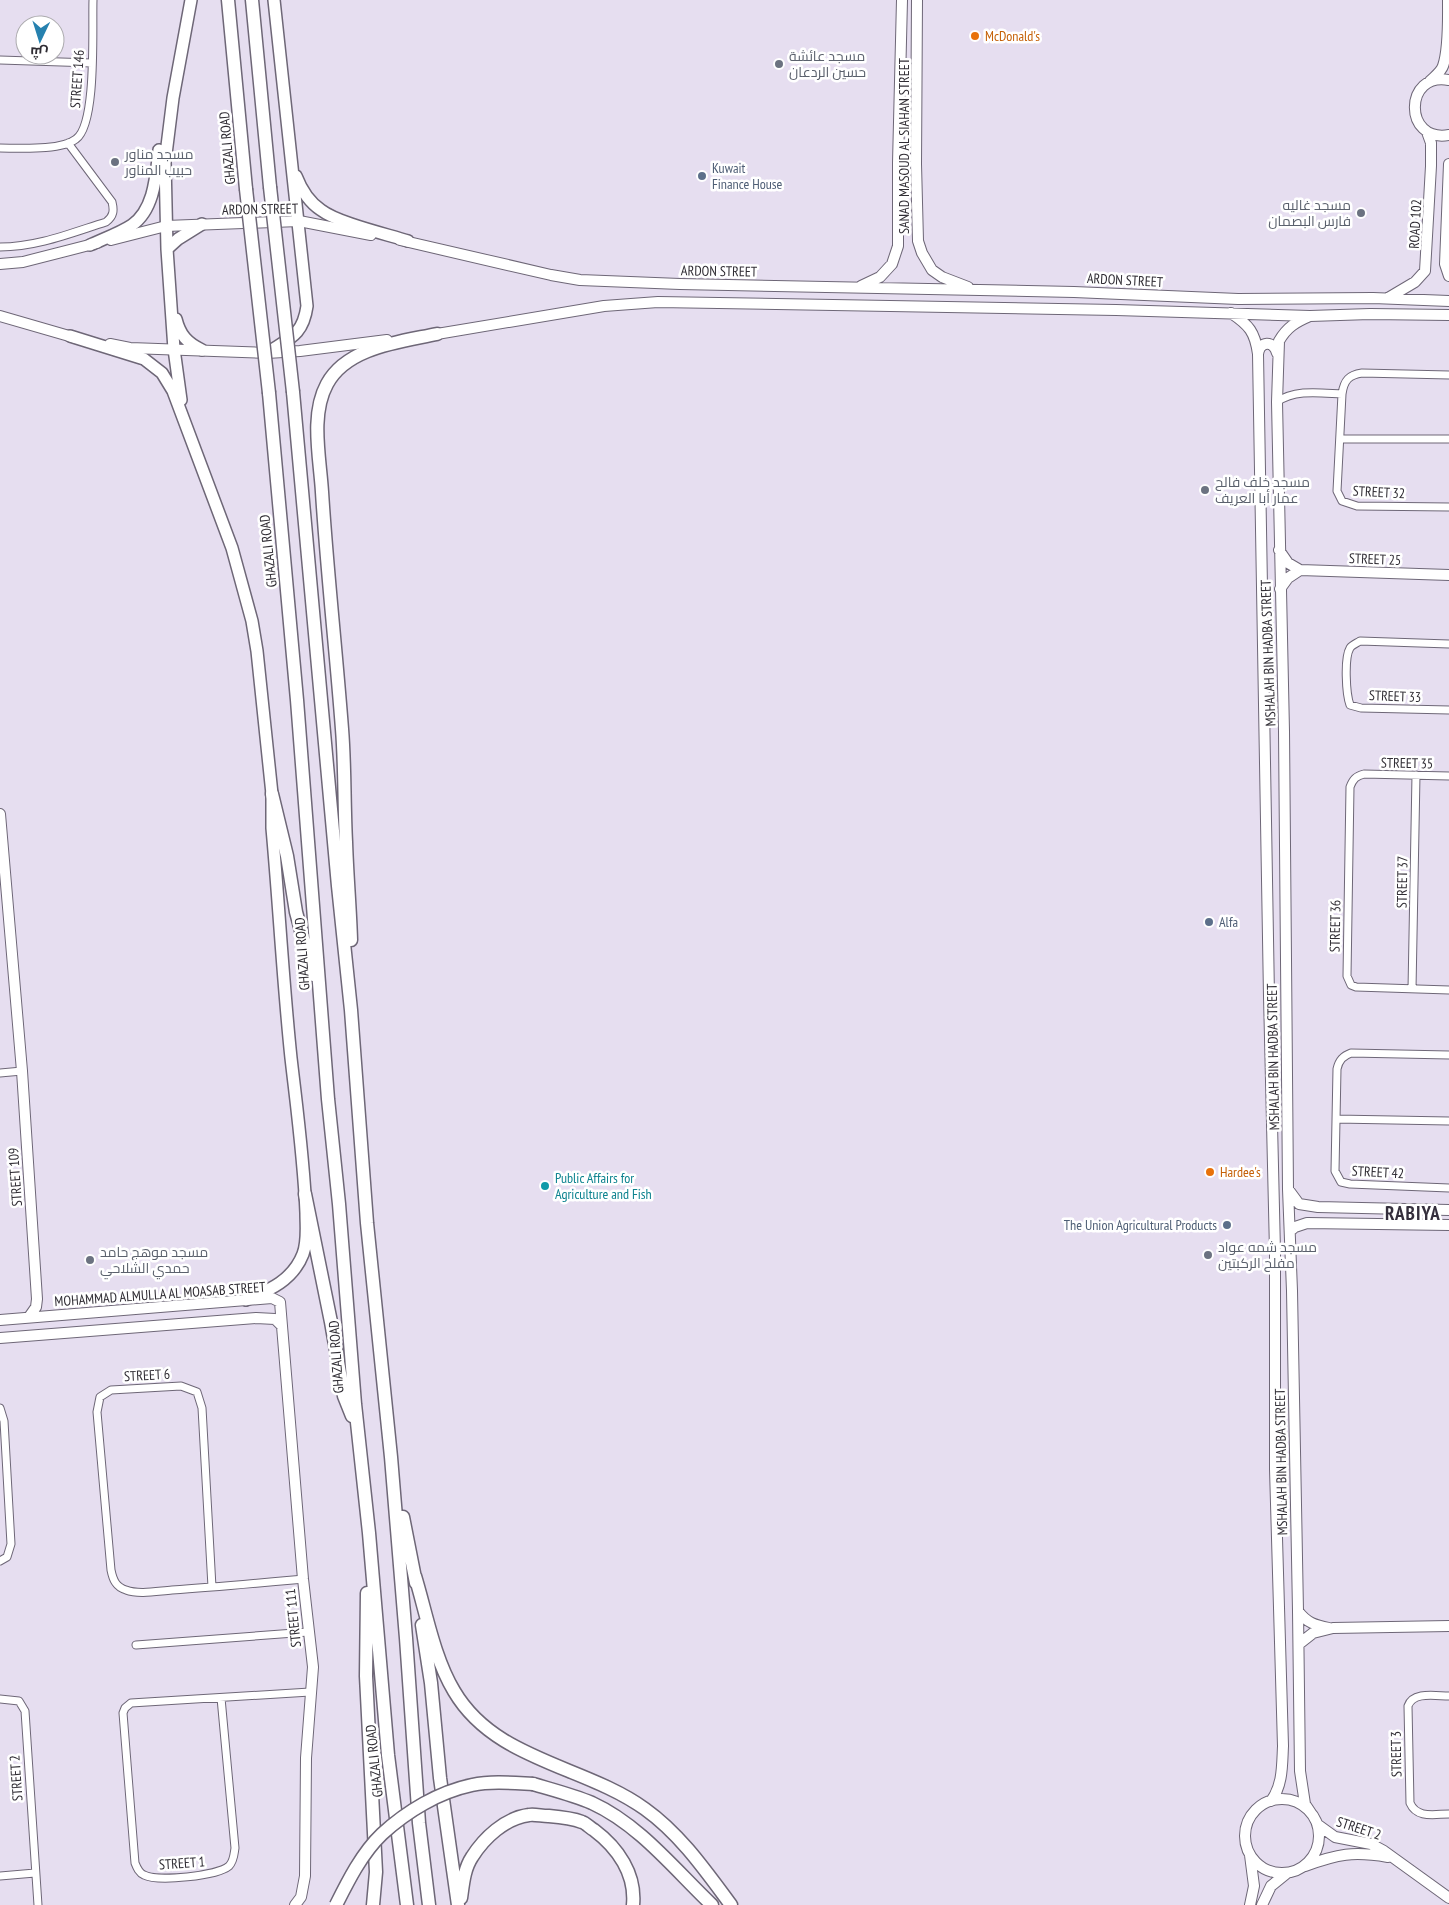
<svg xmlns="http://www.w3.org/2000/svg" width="1449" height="1905" font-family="'PT Sans Narrow',Cairo,sans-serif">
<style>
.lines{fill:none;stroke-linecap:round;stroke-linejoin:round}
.street-casing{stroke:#6e6777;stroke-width:9}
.secondary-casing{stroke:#6e6777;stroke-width:12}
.primary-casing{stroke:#6e6777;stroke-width:14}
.highway-casing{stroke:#6e6777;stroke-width:15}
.street{stroke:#fff;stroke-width:7}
.secondary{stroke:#fff;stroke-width:10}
.primary{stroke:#fff;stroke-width:11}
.highway{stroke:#fff;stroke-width:12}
.highway-bridge-casing{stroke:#6e6777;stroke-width:15;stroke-linecap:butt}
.highway-bridge{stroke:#fff;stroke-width:12}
.food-dot{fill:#e8710a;stroke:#fff;stroke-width:2}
.worship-dot{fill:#6b7280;stroke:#fff;stroke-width:2}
.service-dot{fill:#5c6f8a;stroke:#fff;stroke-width:2}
.culture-dot{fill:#0f9aa8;stroke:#fff;stroke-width:2}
.labels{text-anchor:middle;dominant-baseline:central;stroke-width:5;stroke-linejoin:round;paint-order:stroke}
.food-label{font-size:14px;fill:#c56008;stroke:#fff;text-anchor:start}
.worship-label{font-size:14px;fill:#5b616d;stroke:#fff;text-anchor:start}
.street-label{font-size:14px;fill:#302d34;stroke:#fff}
.service-label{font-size:14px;fill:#4e5e75;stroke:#fff;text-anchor:start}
.culture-label{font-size:14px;fill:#0d838f;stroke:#fff;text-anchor:start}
.district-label{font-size:19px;font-weight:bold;letter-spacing:1px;fill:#342e3c;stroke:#fff}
</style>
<rect width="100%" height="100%" fill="#e6def0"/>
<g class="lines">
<defs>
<path id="street" d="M0 60 92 63
M0 148C18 148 61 151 76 139 97 124 92 28 93 0
M0 247C37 247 71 233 106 222 114 216 114 210 112 202L68 143
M1449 375 1362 373C1349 375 1344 380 1342 394L1337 491 1342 501 1357 506 1449 507
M1277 402C1295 389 1320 393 1342 394
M1340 439H1449
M1449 644 1360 641C1357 643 1352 645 1350 648 1344 658 1346 694 1350 705L1361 708 1449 710
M1449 776 1364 774C1356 776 1353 779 1350 787L1347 976 1351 985 1356 987 1449 990
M1412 989 1416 775
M1449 1055 1351 1053C1343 1056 1339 1060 1337 1069L1335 1171 1341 1182 1350 1184 1449 1188
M0 1073 22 1071
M1336 1119 1449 1121
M0 1408 4 1421 11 1544 7 1557 0 1561
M212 1587 202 1408 197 1392 181 1386 111 1390 100 1397 97 1412 111 1570C113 1580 116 1587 126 1590 139 1595 158 1591 172 1590 216 1587 259 1583 303 1579
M136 1645 308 1632
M1449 1696C1436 1696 1413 1691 1408 1706L1410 1803C1417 1819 1435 1814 1449 1814
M221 1698 235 1848C234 1854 234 1861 229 1866 217 1876 158 1882 144 1875 139 1873 137 1868 135 1863L123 1713 125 1708 131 1703 310 1692
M0 1699 19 1701 25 1711 38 1905
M0 1876 35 1873"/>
<path id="secondary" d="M917 0 916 164 918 241 922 253 932 270 942 277 968 287
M1449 80C1404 71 1403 143 1449 135
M1430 81C1435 76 1441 72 1443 66 1449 49 1448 19 1448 0
M1449 164 1445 264 1449 276
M111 240 166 226 299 221 371 235
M400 240 551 275 580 280 680 284 1074 292 1238 299 1373 298 1449 301
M0 264 23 262 97 243
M861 286 880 277 892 264 898 246V163L902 0
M1388 298 1415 282 1425 271 1431 166V143L1427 132
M1231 313C1249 325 1255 332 1258 354L1269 996 1275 1251V1469L1283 1746C1282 1765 1283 1785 1271 1801
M0 316 76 338
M1310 316C1296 322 1287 327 1279 341L1277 402 1284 731 1288 1189 1292 1291 1298 1611 1300 1771 1305 1804 1311 1813
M431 335 604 306 658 302 1116 310 1310 316 1370 314 1449 315
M110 344 130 348 267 353 300 351 387 340
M1258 354C1260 341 1273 340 1277 353
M1279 550 1288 563 1300 570 1449 575
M1280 589 1288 578 1300 570
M0 814 22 1071 37 1299 36 1307 29 1317
M1288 1189 1299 1204 1318 1207 1449 1210
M1290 1231 1295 1227 1307 1223 1449 1225
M0 1320 272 1298 280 1302 303 1579 313 1667 306 1758 305 1876 301 1897 295 1905
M0 1338 256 1318 275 1319 282 1326
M1298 1611C1307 1623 1315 1625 1329 1628
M1299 1644 1313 1633 1333 1628 1449 1626
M1245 1836a37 37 0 1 1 74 0a37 37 0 1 1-74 0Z
M1317 1824 1335 1837 1371 1844 1384 1851 1449 1898
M1250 1855 1254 1886 1250 1905
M1305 1866C1338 1854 1353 1851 1388 1857
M1262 1905 1271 1886 1287 1873"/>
<path id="primary" d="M296 176C301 189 309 202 321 210 338 223 386 234 408 241
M90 245C103 239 120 233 132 225 155 209 156 174 159 150
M167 249 178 239 202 224
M176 319C180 335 187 343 202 350
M70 336 144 359 162 373 173 391 232 548 252 621 257 651 272 794V828C279 905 283 982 291 1058 297 1110 304 1161 306 1213 306 1227 308 1241 303 1254 293 1280 270 1290 246 1300
M267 353C290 338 303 335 307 306L274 0
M181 400 174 349 167 249 165 162 173 98 191 0"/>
<path id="highway" d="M228 0 246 189
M252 0 270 187
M293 392 338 886 351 1010 367 1223 391 1457 406 1638 419 1823 429 1905
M269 393 297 700 328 1099 339 1204 355 1404 369 1533 388 1755 407 1905
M272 794 287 856 296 912 313 975
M351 940C350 907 347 875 346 842 344 804 345 766 342 729 336 650 327 571 322 492 320 458 310 415 327 384 347 347 400 342 437 334
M305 1194 331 1322 344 1396 352 1416
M403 1517 416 1583
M415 1576C426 1612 434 1658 454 1691 495 1761 584 1765 645 1809 680 1834 705 1870 731 1905
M367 1593 366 1676 376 1872 373 1905
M422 1625 431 1683 440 1778 458 1905
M533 1784C553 1790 573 1795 592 1803 640 1825 675 1870 712 1905
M461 1898C463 1884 464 1869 472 1857 484 1838 505 1818 529 1815 534 1814 542 1816 548 1816 559 1817 571 1818 582 1822 586 1823 590 1828 594 1830 618 1848 636 1874 633 1905"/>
</defs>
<use href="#street" class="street-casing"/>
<use href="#secondary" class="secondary-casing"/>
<use href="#primary" class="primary-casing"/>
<use href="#highway" class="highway-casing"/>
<use href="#street" class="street"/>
<use href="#secondary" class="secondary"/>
<use href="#primary" class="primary"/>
<use href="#highway" class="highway"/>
<defs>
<path id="highway-bridge" d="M270 187 293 392
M246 189 269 393
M336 1905C348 1881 362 1853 382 1834 407 1811 439 1792 472 1785 492 1781 513 1783 533 1784"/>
</defs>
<use href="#highway-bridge" class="highway-bridge-casing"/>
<use href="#highway-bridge" class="highway-bridge"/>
</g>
<g class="food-dot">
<circle cx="975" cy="36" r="5"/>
<circle cx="1210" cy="1172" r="5"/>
</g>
<g class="worship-dot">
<circle cx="779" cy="64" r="5"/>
<circle cx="115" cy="162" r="5"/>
<circle cx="1361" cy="213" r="5"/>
<circle cx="1205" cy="490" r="5"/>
<circle cx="1208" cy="1255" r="5"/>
<circle cx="90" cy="1260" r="5"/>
</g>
<g class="service-dot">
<circle cx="702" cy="176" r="5"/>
<circle cx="1209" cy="922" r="5"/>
<circle cx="1227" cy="1225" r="5"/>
</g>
<circle class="culture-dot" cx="545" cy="1186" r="5"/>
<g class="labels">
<g class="food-label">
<text x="985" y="36">McDonald's</text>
<text x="1220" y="1172">Hardee's</text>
</g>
<g class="worship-label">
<text x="789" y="56">مسجد عائشة<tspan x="789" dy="16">حسين الردعان</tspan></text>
<text x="125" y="154">مسجد مناور<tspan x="125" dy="16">حبيب المناور</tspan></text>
<text x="1351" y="205" text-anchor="end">مسجد غاليه<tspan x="1351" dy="16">فارس البصمان</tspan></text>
<text x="1215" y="482">مسجد خلف فالح<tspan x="1215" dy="16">عمار أبا العريف</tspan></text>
<text x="1218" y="1247">مسجد شمه عواد<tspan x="1218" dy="16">مفلح الركبتين</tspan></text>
<text x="100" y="1252">مسجد موهج حامد<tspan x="100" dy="16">حمدي الشلاحي</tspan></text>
</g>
<g class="street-label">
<text transform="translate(77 79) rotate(-86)">STREET 146</text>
<text transform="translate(904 146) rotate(-90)">SANAD MASOUD AL SIAHAN STREET</text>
<text transform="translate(227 148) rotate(-95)">GHAZALI ROAD</text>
<text transform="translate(260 209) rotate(-1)">ARDON STREET</text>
<text transform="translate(1415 224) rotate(-87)">ROAD 102</text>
<text transform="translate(719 271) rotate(1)">ARDON STREET</text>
<text transform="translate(1125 280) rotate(3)">ARDON STREET</text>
<text transform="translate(1379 492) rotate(3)">STREET 32</text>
<text transform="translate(268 551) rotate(-96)">GHAZALI ROAD</text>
<text transform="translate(1375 559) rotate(2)">STREET 25</text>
<text transform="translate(1268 653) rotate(-92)">MSHALAH BIN HADBA STREET</text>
<text transform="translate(1395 696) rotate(2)">STREET 33</text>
<text transform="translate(1407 763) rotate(1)">STREET 35</text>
<text transform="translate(1402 882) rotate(-89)">STREET 37</text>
<text transform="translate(1335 926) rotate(-89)">STREET 36</text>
<text transform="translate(302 954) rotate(-94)">GHAZALI ROAD</text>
<text transform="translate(1273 1057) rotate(-91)">MSHALAH BIN HADBA STREET</text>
<text transform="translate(1378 1172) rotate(3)">STREET 42</text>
<text transform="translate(15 1177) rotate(-94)">STREET 109</text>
<text transform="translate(160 1294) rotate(-4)">MOHAMMAD ALMULLA AL MOASAB STREET</text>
<text transform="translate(336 1357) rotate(-94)">GHAZALI ROAD</text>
<text transform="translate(147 1375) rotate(-3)">STREET 6</text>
<text transform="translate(1281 1462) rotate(-91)">MSHALAH BIN HADBA STREET</text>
<text transform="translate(293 1618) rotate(-96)">STREET 111</text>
<text transform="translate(1396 1754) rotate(-91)">STREET 3</text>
<text transform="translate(374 1761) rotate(-96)">GHAZALI ROAD</text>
<text transform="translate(16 1778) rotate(-94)">STREET 2</text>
<text transform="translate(1359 1828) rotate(18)">STREET 2</text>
<text transform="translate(182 1863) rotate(-4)">STREET 1</text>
</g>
<g class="service-label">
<text x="712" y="168">Kuwait<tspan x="712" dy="16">Finance House</tspan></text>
<text x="1219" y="922">Alfa</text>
<text x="1217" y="1225" text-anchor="end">The Union Agricultural Products</text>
</g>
<g class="culture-label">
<text x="555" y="1178">Public Affairs for<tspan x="555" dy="16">Agriculture and Fish</tspan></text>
</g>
<g class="district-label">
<text x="1413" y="1213">RABIYA</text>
</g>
</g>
<g transform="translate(40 40) rotate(184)"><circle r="24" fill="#ffffff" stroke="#acabae"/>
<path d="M0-4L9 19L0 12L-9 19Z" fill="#2681af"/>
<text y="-8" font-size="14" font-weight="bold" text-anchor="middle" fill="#302d34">ش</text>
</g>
</svg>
